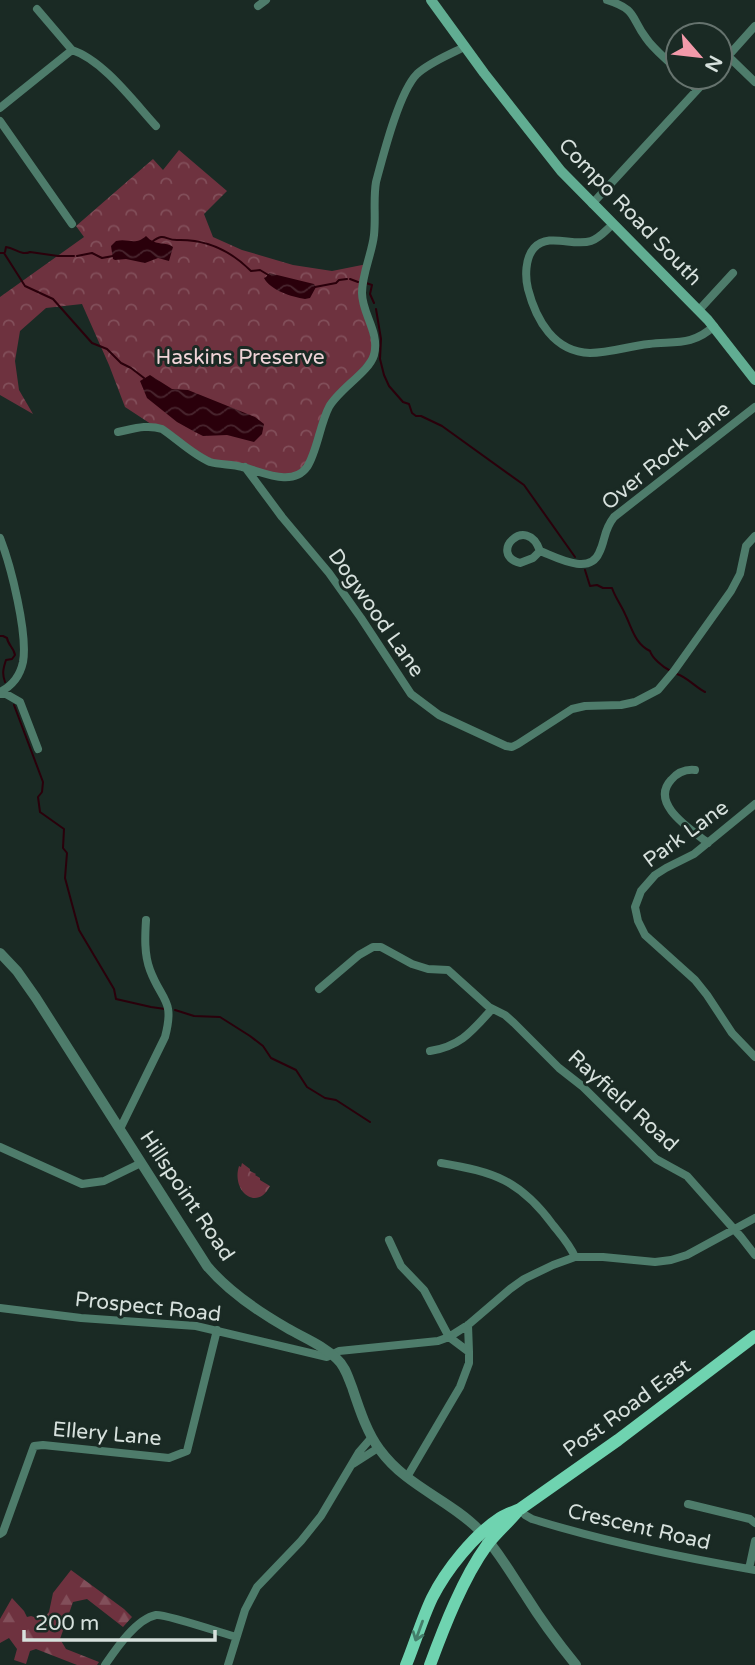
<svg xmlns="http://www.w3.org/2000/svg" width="755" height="1665" font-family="'Varela Round',sans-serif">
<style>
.forest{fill:url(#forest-firs)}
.park{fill:url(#park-crowns)}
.water{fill:url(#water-waves)}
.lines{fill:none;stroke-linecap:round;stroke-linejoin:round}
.stream{stroke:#2a000b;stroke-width:2}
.minor{stroke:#4e7c6b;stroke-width:8}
.tertiary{stroke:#4e7c6b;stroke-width:10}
.secondary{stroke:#61ad92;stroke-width:10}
.primary{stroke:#6fd3b0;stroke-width:12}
.oneway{stroke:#447e6a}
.labels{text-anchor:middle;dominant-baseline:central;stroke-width:6;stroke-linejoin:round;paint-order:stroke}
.street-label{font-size:21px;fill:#d7e1dd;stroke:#1a2a24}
.park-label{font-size:21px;fill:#efd3d7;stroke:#1a2a24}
</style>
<defs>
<pattern id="forest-firs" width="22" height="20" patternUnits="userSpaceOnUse" patternTransform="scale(1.75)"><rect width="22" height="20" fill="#6e323f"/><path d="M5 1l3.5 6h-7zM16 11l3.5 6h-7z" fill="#824f5a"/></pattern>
<pattern id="park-crowns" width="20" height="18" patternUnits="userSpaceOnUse" patternTransform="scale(1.75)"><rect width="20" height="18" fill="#6e323f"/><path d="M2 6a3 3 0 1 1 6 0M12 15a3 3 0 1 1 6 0" fill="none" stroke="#824f5a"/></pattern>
<pattern id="water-waves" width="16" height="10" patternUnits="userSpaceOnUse" patternTransform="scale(1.75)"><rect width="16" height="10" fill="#2a000b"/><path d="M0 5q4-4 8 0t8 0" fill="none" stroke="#48252e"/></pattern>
</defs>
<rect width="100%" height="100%" fill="#1a2a24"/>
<path class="forest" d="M71 1570 124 1609 132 1617 123 1627 87 1599 73 1602 60 1639 66 1649 99 1662 97 1665H77L36 1649 30 1651 26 1664 14 1660 17 1649 9 1638 0 1643V1619L12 1598 24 1611 27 1617 31 1616 43 1620 49 1612 53 1593Z"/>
<path class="park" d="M179 150 227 191 204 214 213 237 242 250 293 265 332 271 367 264 363 301 374 353 332 402 309 463 294 476 217 463 154 426 125 407 109 365 82 304 46 308 20 331 15 361 19 390 33 414 0 395V297L84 237 76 226 153 159 163 170Z
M242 1163 250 1169V1171L256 1174 255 1175 260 1178V1180L270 1186C257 1212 231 1191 239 1166L241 1167Z"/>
<path class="water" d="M146 236C156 247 166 241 173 247L169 261 158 258 145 263 126 259 115 260 113 259 111 246 116 241C129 238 135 246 146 236Z
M269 273 314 284 316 287 310 298 305 299C292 297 270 290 264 278L266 277Z
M150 375 172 389 188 390 255 417 264 424 262 434 254 442 227 435 203 436 195 432 177 422 147 398 140 381Z"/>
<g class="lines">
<path class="stream" d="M152 242C165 232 164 240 177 240 206 239 231 251 251 271L260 270 270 276
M5 252 6 247C15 248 21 256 30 252L58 256H74
M0 253H4L25 286 53 299 92 343 107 349 121 363 131 368 144 378
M77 256 92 253 102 258 113 256
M350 279 358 282
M366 283 372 285 370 294 374 303
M315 287 336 283 339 280 347 279
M376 309 381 339 380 359 384 375 389 386 403 402 409 404 412 413 416 416H421L442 426 524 485 575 557
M585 570 590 586 597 585 603 588H612C615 597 621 605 625 614 632 628 635 644 650 651 652 658 663 667 669 670
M0 636H3L7 638C8 645 14 648 15 655L12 659 6 660C3 669 2 674 5 682
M677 674C687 677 695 687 705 692
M14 705 43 782 42 792 38 797 40 812 64 829 63 848 67 853 65 878 79 930 114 989 116 999 151 1007 165 1009
M175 1010 194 1016 220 1017 250 1036 263 1046 271 1058 296 1070 307 1087 325 1098 336 1100 370 1122"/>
<path class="minor" d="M607 0C638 10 630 17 646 38 654 50 668 60 678 71
M258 6 266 0
M37 9 72 50
M72 50C103 60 134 102 156 126
M728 56 755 82
M720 65 755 26
M684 77 697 90
M0 108 72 50
M0 121 72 224
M592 204 709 77
M612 225C606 230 600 238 591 241 573 247 549 232 534 248 525 258 525 277 528 289 536 320 554 352 590 353 610 353 629 346 649 344 674 341 693 346 714 326
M699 310 733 273
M118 432C133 429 147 424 162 429 177 439 193 455 210 462 220 465 232 464 242 467 261 471 292 488 307 467 317 452 320 424 329 407 339 389 369 372 374 355 380 332 362 314 362 293 362 273 372 254 374 235 376 217 373 200 376 182 383 156 399 92 417 74 430 62 449 55 464 47
M245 467 282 517 329 573 361 618 411 694 439 715 506 746 512 747 518 744 572 709 585 706 621 705 635 702 658 690 674 671 731 591 740 574 746 546 755 536
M0 538C11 566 28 634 23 662 20 676 12 686 0 692
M540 551C527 513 487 554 520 563L533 558 540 551C556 557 589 576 599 553 606 539 603 531 614 517L755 407
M0 694H6L20 702 38 749
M695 770C685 769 677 773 671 780 649 804 692 830 708 843
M755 804 694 854 666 868 655 875 641 891 635 907 638 921 645 935 695 980 707 995 732 1033 755 1057
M319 989 359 955 373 947H381L412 964 428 969 448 970 489 1007 505 1015 514 1023 559 1068 582 1086 656 1159 687 1176 741 1237 755 1255
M430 1051C461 1046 472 1031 492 1009
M120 1129 165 1037C175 999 162 1002 150 970 144 954 145 936 146 920
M0 1147 82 1184 104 1181 141 1163
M441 1163C494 1172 520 1180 553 1225 561 1235 570 1245 575 1257
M389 1240 401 1266 424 1290 449 1337 469 1352V1363L460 1387 407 1477
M0 1308 81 1318 196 1326 327 1357 339 1351 438 1341 449 1337 468 1325 510 1289 524 1279 553 1265 575 1257H603L655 1262 671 1260 687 1255 755 1218
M468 1325 469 1352
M353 1464 378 1448
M688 1504 750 1519 755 1523
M520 1509 525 1515 532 1519C606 1542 679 1557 755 1570
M0 1534 3 1532 34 1446 43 1445 169 1458 187 1451 217 1330
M749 1569 755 1541
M105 1665C116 1649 136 1619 156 1615 166 1614 222 1633 236 1637
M228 1665 245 1610 257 1587 301 1541 321 1516 359 1452 372 1437"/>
<path class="tertiary" d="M0 953 17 971 36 998 207 1266C228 1291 259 1312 287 1328 304 1338 323 1345 337 1359 345 1366 348 1377 352 1387 359 1408 367 1433 380 1450 406 1486 450 1500 479 1530 498 1550 511 1574 526 1596 541 1620 558 1643 576 1665"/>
<path class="secondary" d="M431 0 484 73 561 171 708 320 755 380"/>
<path class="primary" d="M406 1665C415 1643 422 1619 432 1598 446 1570 474 1535 500 1518 506 1514 513 1512 520 1509L618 1440 755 1336
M430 1665C444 1627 463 1578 487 1545 496 1533 508 1523 517 1512"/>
</g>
<defs><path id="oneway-shaft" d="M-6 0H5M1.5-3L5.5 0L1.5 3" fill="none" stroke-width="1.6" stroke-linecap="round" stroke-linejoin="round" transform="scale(1.75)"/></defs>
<use class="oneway" href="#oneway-shaft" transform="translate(419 1631) rotate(110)"/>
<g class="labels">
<g class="street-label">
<text transform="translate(630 212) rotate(46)">Compo Road South</text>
<text transform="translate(666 456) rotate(-39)">Over Rock Lane</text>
<text transform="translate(376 613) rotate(55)">Dogwood Lane</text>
<text transform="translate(686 834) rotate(-36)">Park Lane</text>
<text transform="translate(623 1101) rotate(42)">Rayfield Road</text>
<text transform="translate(187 1196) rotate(56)">Hillspoint Road</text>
<text transform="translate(148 1307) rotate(6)">Prospect Road</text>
<text transform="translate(627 1408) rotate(-36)">Post Road East</text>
<text transform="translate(107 1434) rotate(5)">Ellery Lane</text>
<text transform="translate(639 1527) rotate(13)">Crescent Road</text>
</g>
<g class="park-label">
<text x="240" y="357">Haskins Preserve</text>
</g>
</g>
<g transform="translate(699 56) rotate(118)"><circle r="33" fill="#1a2a24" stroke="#66736e" stroke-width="2"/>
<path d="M0-5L12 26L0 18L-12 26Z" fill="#f39aaa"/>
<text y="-10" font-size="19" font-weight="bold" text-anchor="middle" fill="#d7e1dd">N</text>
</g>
<path d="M24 1630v10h191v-10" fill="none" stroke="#d7e1dd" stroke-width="3.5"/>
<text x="35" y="1630" font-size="21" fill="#d7e1dd" stroke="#1a2a24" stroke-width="5" paint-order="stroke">200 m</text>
</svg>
